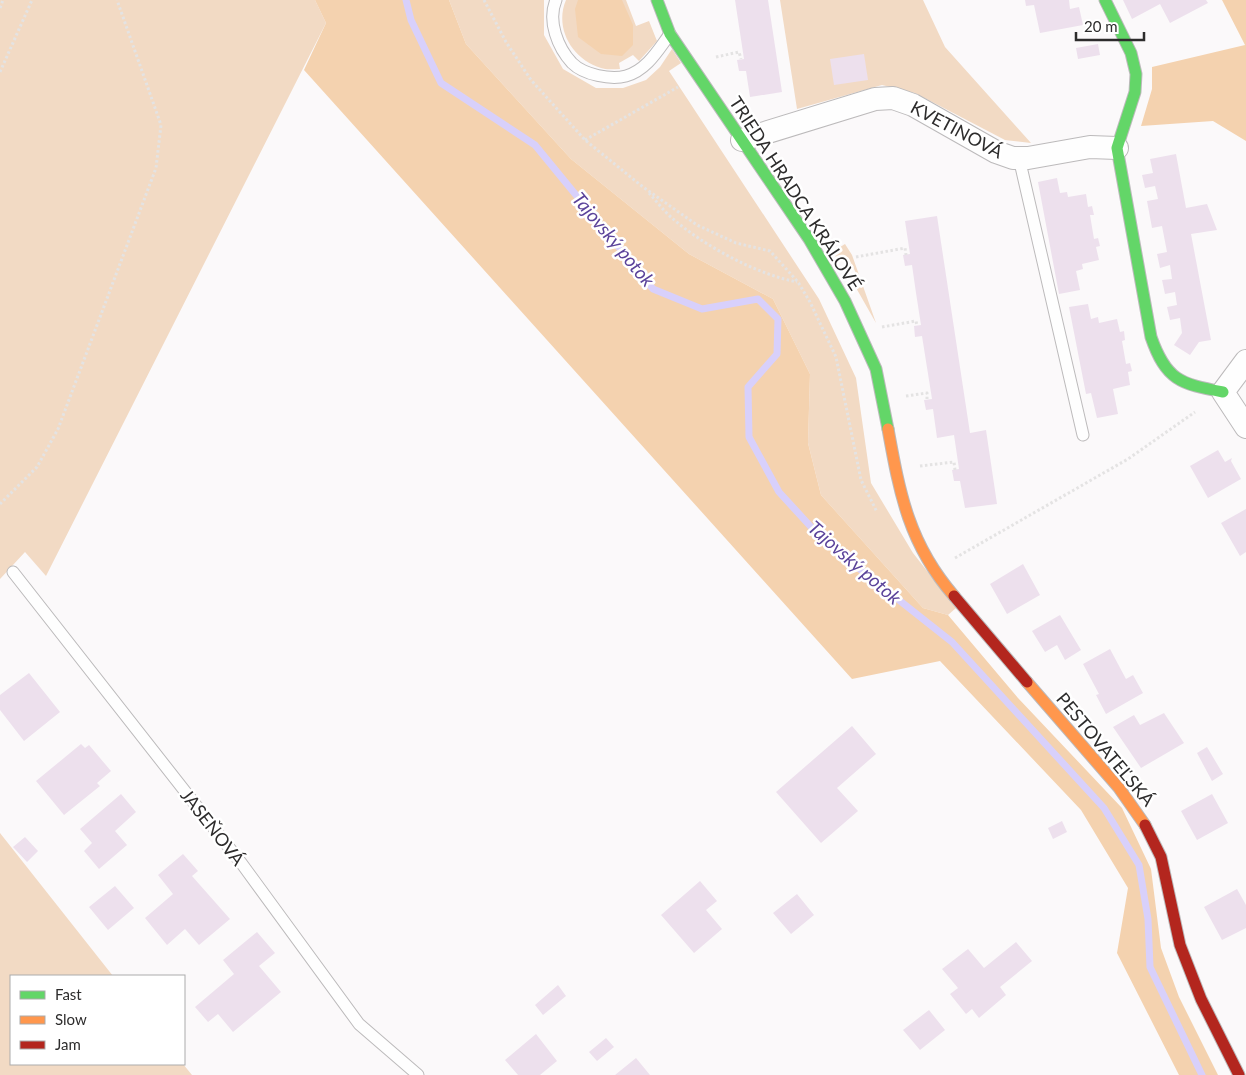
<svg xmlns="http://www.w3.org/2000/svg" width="1246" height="1075" font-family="Lato,sans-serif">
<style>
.green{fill:#f2dac4}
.forest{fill:#f4d2af}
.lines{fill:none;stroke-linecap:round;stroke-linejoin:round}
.stream{stroke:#d8d0fb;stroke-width:7}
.building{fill:#ede0ed}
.lane-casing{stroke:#bcbabb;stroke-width:13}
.street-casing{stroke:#bcbabb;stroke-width:24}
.fast-casing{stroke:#bcbabb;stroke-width:13}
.slow-casing{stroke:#bcbabb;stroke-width:13}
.jam-casing{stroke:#bcbabb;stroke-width:13}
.path{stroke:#e4e3e3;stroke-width:3;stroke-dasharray:2.5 2.5;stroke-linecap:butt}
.lane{stroke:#fefefe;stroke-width:11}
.street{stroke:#fefefe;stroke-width:22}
.fast{stroke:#63d668;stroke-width:11}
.slow{stroke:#ff974d;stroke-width:11}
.jam{stroke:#b3261e;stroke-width:11}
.labels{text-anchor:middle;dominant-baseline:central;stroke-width:5;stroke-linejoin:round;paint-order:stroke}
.street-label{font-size:18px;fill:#2d2c2c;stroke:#fff}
.water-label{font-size:19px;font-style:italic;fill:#5b439a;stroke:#fff}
</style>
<rect width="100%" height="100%" fill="#fbf9fa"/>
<path class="green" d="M0 0H315L326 23 46 576 25 552 0 579Z
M449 0H544V35L563 69 596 88H623L646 80 660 67 672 49 681 63 669 71 819 299 856 378 871 483 913 553 956 608 948 615 923 608 821 495 808 443 810 374 773 299 689 254 571 159 466 44Z
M566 0H626L636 26 649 21 657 41 639 61 633 55 619 63 620 69C614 69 606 70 601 68 572 59 554 28 566 0Z
M780 0H923L945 47 1031 143 1005 140 915 93 882 85 797 109Z
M845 244 852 255 876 323 851 279 857 275 848 257 840 262 832 252Z
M0 833 113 976H11V1064H183L192 1075H0Z"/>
<path class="forest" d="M315 0H449L466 44 571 159 689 254 773 299 810 374 808 443 821 495 923 608 948 615 1018 698 1122 808 1151 869 1161 948 1179 997 1218 1075H1179L1117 953 1128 888 1081 810 940 661 852 679 304 70 326 23Z
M578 0H622L633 25V45L622 56 601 54 578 37 575 9Z
M1222 0H1246V141L1213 121 1141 126 1152 89V67L1245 45Z"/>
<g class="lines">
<path class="stream" d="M406 0 411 20 441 83 535 145 653 289 702 309 758 299 778 319 777 354 748 387 749 437 779 492 823 540 952 642 1104 808 1139 865 1148 919 1150 967 1202 1075"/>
</g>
<path class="building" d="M735 0H768L782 92 750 97 746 71H739L737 60 744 59Z
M1025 0H1069L1070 9 1079 7 1083 25 1040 33 1034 5 1026 6Z
M1123 0H1206L1208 3 1170 23 1160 4 1132 19Z
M1098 44 1100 55 1078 59 1076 48Z
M864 54 868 80 834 85 830 59Z
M1176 154 1186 208 1207 204 1217 230 1191 234 1211 340 1199 342 1190 355 1174 345 1182 333 1180 318 1170 320 1167 307 1177 305 1175 292 1165 294 1162 280 1172 279 1170 265 1160 268 1157 254 1167 252 1162 226 1152 228 1147 201 1158 199 1155 186 1145 188 1142 175 1153 173 1150 159Z
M1057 178 1060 193 1067 192 1068 197 1086 194 1088 207 1092 206 1094 215H1090L1094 239 1098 238 1100 246 1096 247 1099 260 1082 264 1083 269 1076 271 1080 290 1059 294 1038 182Z
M937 216 970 433 986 430 997 504 965 508 960 481H954L952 470 959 469 954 435 937 438 933 409 926 410 924 400 932 399 922 336 915 337 914 326 921 325 916 293 912 265 905 266 903 255 910 254 905 221Z
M1088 304 1091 319 1098 317 1099 323 1117 319 1120 332 1124 331 1125 340 1122 341 1126 364 1130 363 1132 371 1128 372 1130 385 1113 389 1118 414 1097 418 1091 393 1086 394 1069 307Z
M1218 450 1225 462 1232 458 1231 461 1241 479 1208 498 1190 466Z
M1246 509V552L1240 556 1221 523Z
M1023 564 1040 595 1007 614 990 584Z
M1060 615 1081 650 1065 660 1057 645 1045 652 1032 631Z
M1110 649 1126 679 1133 675 1143 693 1106 714 1096 695 1099 694 1083 664Z
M29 673 60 712 24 741 0 710V695Z
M1164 713 1184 743 1141 768 1113 727 1134 715 1140 725Z
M852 726 876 754 837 788 858 811 821 843 776 792Z
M81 744 85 748 89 745 111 771 97 783 100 786 64 815 36 781Z
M1207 747 1223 774 1212 781 1197 753Z
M121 794 136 812 115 831 127 845 99 869 84 851 92 843 80 829Z
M1212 794 1228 823 1197 840 1181 811Z
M1062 821 1067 832 1053 839 1048 828Z
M25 837 38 851 27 862 13 847Z
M183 854 198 871 192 876 230 919 199 945 185 929 167 945 145 918 173 894 158 875Z
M700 881 717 901 706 910 722 929 694 953 661 915Z
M115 886 134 908 108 930 89 907Z
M1237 889 1246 905V928L1222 940 1204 907Z
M797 894 814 915 791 934 773 913Z
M257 932 275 953 259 966 281 992 233 1032 218 1014 208 1022 195 1007 234 974 223 960Z
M1016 942 1032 961 1000 987 1006 995 979 1018 972 1009 966 1014 950 994 958 988 942 969 968 949 984 968Z
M558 985 566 996 543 1015 535 1005Z
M929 1010 945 1030 920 1050 903 1030Z
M536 1034 557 1061 540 1075H518L505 1060Z
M606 1038 614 1047 597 1061 589 1052Z
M636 1058 650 1075H615Z"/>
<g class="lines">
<defs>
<path id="lane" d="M556 0C547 21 558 48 572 63 584 75 611 80 626 76 647 70 658 50 670 34
M1019 158 1083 435
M13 572 242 864 359 1024 418 1075"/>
<path id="street" d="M742 140 875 99 893 98 913 105 996 152 1013 158H1028L1090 147 1117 148
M1246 361 1223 392 1246 427"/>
<path id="fast" d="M657 0 670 34 809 239 845 301 876 369 888 429
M1105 0 1131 53 1136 74 1135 92 1117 148 1151 337C1166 380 1180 384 1223 392"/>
<path id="slow" d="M888 429C900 495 909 544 954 596
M1027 682 1119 788 1145 825"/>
<path id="jam" d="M954 596 1027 682
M1145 825 1161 857 1180 945 1201 999 1239 1075"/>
</defs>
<use href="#lane" class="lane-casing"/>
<use href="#street" class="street-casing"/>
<use href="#fast" class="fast-casing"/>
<use href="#slow" class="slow-casing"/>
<use href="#jam" class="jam-casing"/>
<path class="path" d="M484 0 506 42 531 80 585 140 643 187 697 225 736 243 770 251 798 282 810 302 836 357 861 480 877 512
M0 8 3 0
M716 57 739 52 741 59
M0 72 32 0
M585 140 678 87
M649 193C656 201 664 211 672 218 704 246 756 274 797 282
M856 257 905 248 906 255
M882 327 916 321 917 326
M906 396 927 393V399
M920 466 954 462 955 470
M0 504 37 467 58 429 156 168 161 125 117 0
M955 558 1128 459 1195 412"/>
<use href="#lane" class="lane"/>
<use href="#street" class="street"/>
<use href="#fast" class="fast"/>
<use href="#slow" class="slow"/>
<use href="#jam" class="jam"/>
</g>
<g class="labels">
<g class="street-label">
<text transform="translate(957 129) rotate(28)">KVETINOVÁ</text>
<text transform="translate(796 193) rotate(57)">TRIEDA HRADCA KRÁLOVÉ</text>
<text transform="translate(1106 749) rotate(50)">PESTOVATEĽSKÁ</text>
<text transform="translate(213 827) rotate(52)">JASEŇOVÁ</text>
</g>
<g class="water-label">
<text transform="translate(614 239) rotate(50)">Tajovský potok</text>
<text transform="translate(855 562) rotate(41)">Tajovský potok</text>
</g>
</g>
<rect x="10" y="975" width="175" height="90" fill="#ffffff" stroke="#ababab"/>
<rect x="20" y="991" width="25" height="8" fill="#63d668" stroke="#ababab"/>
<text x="55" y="1000" font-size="15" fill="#2d2c2c">Fast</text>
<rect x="20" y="1016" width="25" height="8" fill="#ff974d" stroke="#ababab"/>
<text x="55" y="1025" font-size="15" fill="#2d2c2c">Slow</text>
<rect x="20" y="1041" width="25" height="8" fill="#b3261e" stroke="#ababab"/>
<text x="55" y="1050" font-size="15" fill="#2d2c2c">Jam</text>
<path d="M1076 32v8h68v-8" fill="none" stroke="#2d2c2c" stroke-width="2.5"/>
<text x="1084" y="32" font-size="15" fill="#2d2c2c" stroke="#ffffff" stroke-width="4" paint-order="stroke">20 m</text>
</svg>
